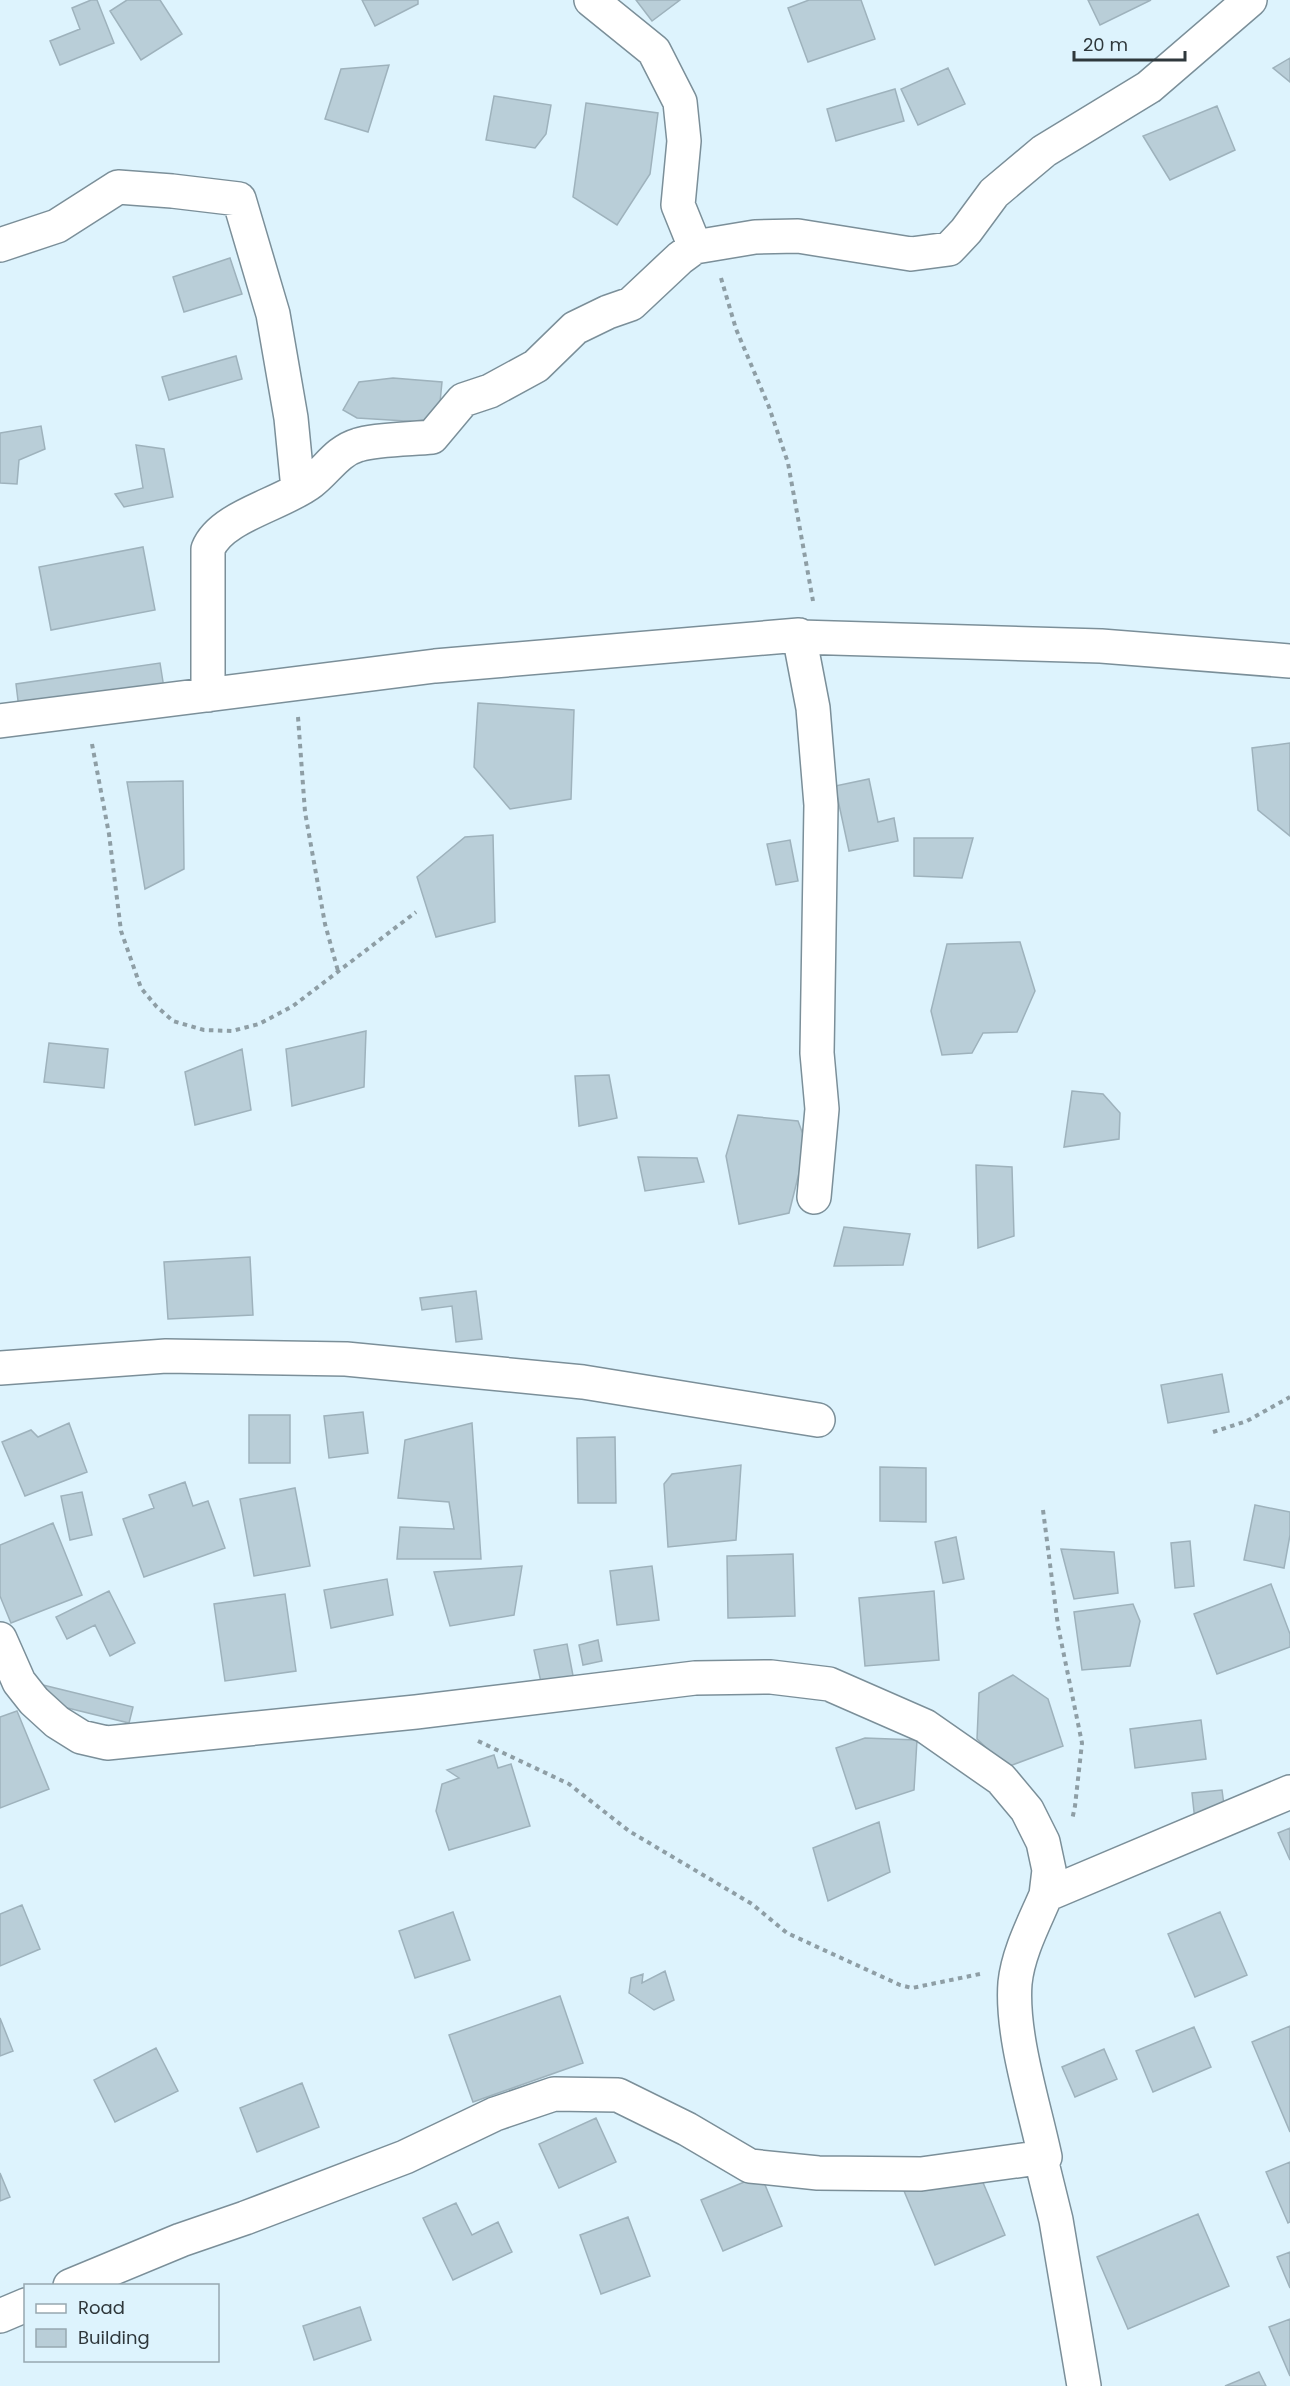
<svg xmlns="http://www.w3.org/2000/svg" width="1290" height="2386" font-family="Poppins,sans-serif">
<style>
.building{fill:#b9ced8;stroke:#9eb2bc;stroke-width:1.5}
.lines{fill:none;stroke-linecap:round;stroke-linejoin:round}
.minor-casing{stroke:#7b8f99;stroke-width:36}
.path{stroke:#8e9ea5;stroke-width:4;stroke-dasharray:4.5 4.5;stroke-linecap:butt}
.minor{stroke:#fff;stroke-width:33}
</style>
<rect width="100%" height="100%" fill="#ddf3fd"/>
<path class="building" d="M91 0H97L114 43 60 65 50 41 80 29 72 8Z
M127 0H160L182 34 141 60 110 11Z
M362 0H418V4L375 26Z
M636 0H680L652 21Z
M809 0H861L875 39 808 62 788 8Z
M1088 0H1151L1100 25Z
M1290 58V82L1273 68Z
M389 65 368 132 325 119 341 69Z
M948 68 965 104 918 125 901 89Z
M895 89 904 121 836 141 827 109Z
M494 96 551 105 546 134 535 148 486 140Z
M586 103 658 113 650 174 617 225 573 197Z
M1217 106 1235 150 1170 180 1143 136Z
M230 258 242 294 184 312 173 277Z
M236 356 242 379 169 400 162 377Z
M393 378 442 382 438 423 357 418 343 410 359 382Z
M41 426 45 449 19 460 17 484 0 483V433Z
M136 445 164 449 173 497 124 507 115 494 143 488Z
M143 547 155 610 51 630 39 567Z
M160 663 164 688 19 709 16 684Z
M478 703 574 710 571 799 510 809 474 767Z
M1290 743V836L1258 810 1252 748Z
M869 779 878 822 894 818 898 841 849 851 835 786Z
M183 781 184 869 145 889 127 782Z
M493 835 495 922 436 937 417 877 465 837Z
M914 838H973L962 878 914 876Z
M790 840 798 881 776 885 767 844Z
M1020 942 1035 991 1017 1032 983 1033 972 1053 942 1055 931 1011 947 944Z
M366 1031 364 1087 292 1106 286 1049Z
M49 1043 108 1049 104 1088 44 1082Z
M242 1049 251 1110 195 1125 185 1072Z
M609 1075 617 1118 579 1126 575 1076Z
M1072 1091 1103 1094 1120 1113 1119 1139 1064 1147Z
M738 1115 798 1121 804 1137 801 1165 789 1213 739 1224 726 1156Z
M638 1157 697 1158 704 1182 645 1191Z
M976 1165 1012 1167 1014 1236 978 1248Z
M844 1227 910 1234 903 1265 834 1266Z
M250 1257 253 1315 168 1319 164 1262Z
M476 1291 482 1339 456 1342 452 1306 422 1310 420 1298Z
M1222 1374 1229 1412 1168 1423 1161 1385Z
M363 1412 368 1453 329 1458 324 1416Z
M249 1415H290V1463H249Z
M69 1423 87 1472 25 1496 2 1442 31 1430 38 1437Z
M472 1423 481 1559H397L400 1527 454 1529 449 1502 398 1498 405 1440Z
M615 1437 616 1503H578L577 1438Z
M741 1465 736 1540 668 1547 664 1484 672 1474Z
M880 1467 926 1468V1522L880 1521Z
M185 1482 193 1506 208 1501 225 1548 144 1577 123 1519 154 1508 149 1495Z
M295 1488 310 1566 254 1576 240 1499Z
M82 1492 92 1535 70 1540 61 1496Z
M1255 1505 1290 1512V1535L1284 1568 1244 1560Z
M53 1523 82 1595 11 1623 0 1596V1545Z
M956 1537 964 1579 943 1583 935 1542Z
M1190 1541 1194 1586 1175 1588 1171 1543Z
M1061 1549 1114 1552 1118 1593 1074 1599Z
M793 1554 795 1616 728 1618 727 1556Z
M522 1566 514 1615 450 1626 434 1572Z
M652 1566 659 1620 617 1625 610 1571Z
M387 1579 393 1615 331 1628 324 1590Z
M1271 1584 1290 1634V1647L1217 1674 1194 1614Z
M109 1591 135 1643 110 1656 95 1625 67 1639 56 1617Z
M934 1591 939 1660 865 1666 859 1598Z
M285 1594 296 1671 225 1681 214 1604Z
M1133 1604 1140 1621 1130 1666 1082 1670 1074 1612Z
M598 1640 602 1661 583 1665 579 1645Z
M567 1644 574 1681 542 1687 534 1650Z
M1013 1675 1048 1699 1063 1746 1007 1767 977 1739 979 1693Z
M43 1685 133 1707 129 1723 39 1701Z
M17 1711 49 1789 0 1808V1717Z
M1201 1720 1206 1759 1135 1768 1130 1729Z
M865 1738 917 1740 914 1790 856 1809 836 1748Z
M494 1755 498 1768 511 1764 530 1826 449 1850 436 1811 442 1784 459 1778 447 1770Z
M1222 1790 1224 1805 1195 1821 1192 1793Z
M879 1822 890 1872 828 1901 813 1848Z
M1290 1828V1860L1278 1833Z
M22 1905 40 1949 0 1966V1914Z
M453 1912 470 1960 415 1978 399 1931Z
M1220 1912 1247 1975 1195 1997 1168 1934Z
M665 1971 674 2000 654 2010 629 1993 631 1978 643 1974 642 1983Z
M560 1996 583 2063 473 2102 449 2035Z
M0 2018 13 2051 0 2056Z
M1290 2026V2132L1252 2042Z
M1194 2027 1211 2067 1153 2092 1136 2051Z
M156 2048 178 2091 115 2122 94 2080Z
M1104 2049 1117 2079 1075 2097 1062 2067Z
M302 2083 319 2127 257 2152 240 2108Z
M596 2118 616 2162 559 2188 539 2144Z
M974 2161 1005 2235 935 2265 904 2191Z
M1290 2162V2222L1288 2223 1266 2172Z
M0 2173 10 2197 0 2201Z
M761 2175 782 2226 723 2251 701 2200Z
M456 2203 472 2235 498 2222 512 2252 453 2280 423 2218Z
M1198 2214 1229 2286 1128 2329 1097 2257Z
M628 2217 650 2276 601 2294 580 2235Z
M1290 2252V2288L1277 2257Z
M360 2307 371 2340 314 2360 303 2326Z
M1290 2319V2376L1269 2327Z
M1259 2372 1266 2386H1225Z"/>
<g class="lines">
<defs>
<path id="minor" d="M591 0 654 51 680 102 684 141 678 205 695 247
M0 245 57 226 118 187 172 191 239 199 273 314 291 418 298 489
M799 635 813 708 821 805 817 1053 822 1109 814 1197
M208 695V549C221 516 283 504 311 482 327 470 337 451 358 445 376 439 412 439 432 437L463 400 490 391 536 366 575 328 608 312 631 304 680 258 695 247 755 237 798 236 911 254 949 249 966 231 994 193 1044 151 1149 87 1250 0
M0 721 435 666 799 635 800 637 1101 646 1290 661
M0 1368 166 1356 346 1359 583 1382 818 1420
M0 1639 19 1682 34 1701 57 1722 81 1737 107 1743 416 1712 695 1678 771 1677 829 1684 925 1726 1001 1779 1027 1810 1043 1842 1049 1870 1046 1895
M70 2286 181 2240 245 2218 405 2157 495 2114 554 2094 618 2095 687 2129 750 2166 818 2173 921 2174 1045 2157
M0 2316 26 2305
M1084 2386 1056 2220 1041 2159 1045 2157C1034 2105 1011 2035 1015 1983 1018 1953 1034 1923 1046 1895L1290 1792"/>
</defs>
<use href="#minor" class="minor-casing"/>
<path class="path" d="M721 278 736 329 769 407 788 463 813 601
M298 717 305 812 325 924 338 971
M92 744 109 834 121 931 141 988 156 1006 173 1021 204 1030 232 1031 259 1024 293 1006 416 912
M1213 1432 1247 1421 1290 1397
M1043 1510 1058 1626 1082 1743 1075 1806 1072 1820
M478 1741 569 1784 629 1831 752 1904 787 1933 900 1985 912 1988 980 1974"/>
<use href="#minor" class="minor"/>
</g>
<rect x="24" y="2284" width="195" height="78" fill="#ddf3fd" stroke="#97a8b0" stroke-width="1.5"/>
<rect x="36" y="2304" width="30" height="9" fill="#ffffff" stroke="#97a8b0" stroke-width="1.5"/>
<text x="78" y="2314" font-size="18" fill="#2f383c">Road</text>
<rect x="36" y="2329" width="30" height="18" fill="#b9ced8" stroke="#97a8b0" stroke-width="1.5"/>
<text x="78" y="2344" font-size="18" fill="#2f383c">Building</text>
<path d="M1074 51v9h111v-9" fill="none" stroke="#2f383c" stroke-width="3"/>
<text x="1083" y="51" font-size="18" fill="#2f383c" stroke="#ddf3fd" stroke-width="4.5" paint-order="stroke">20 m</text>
</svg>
